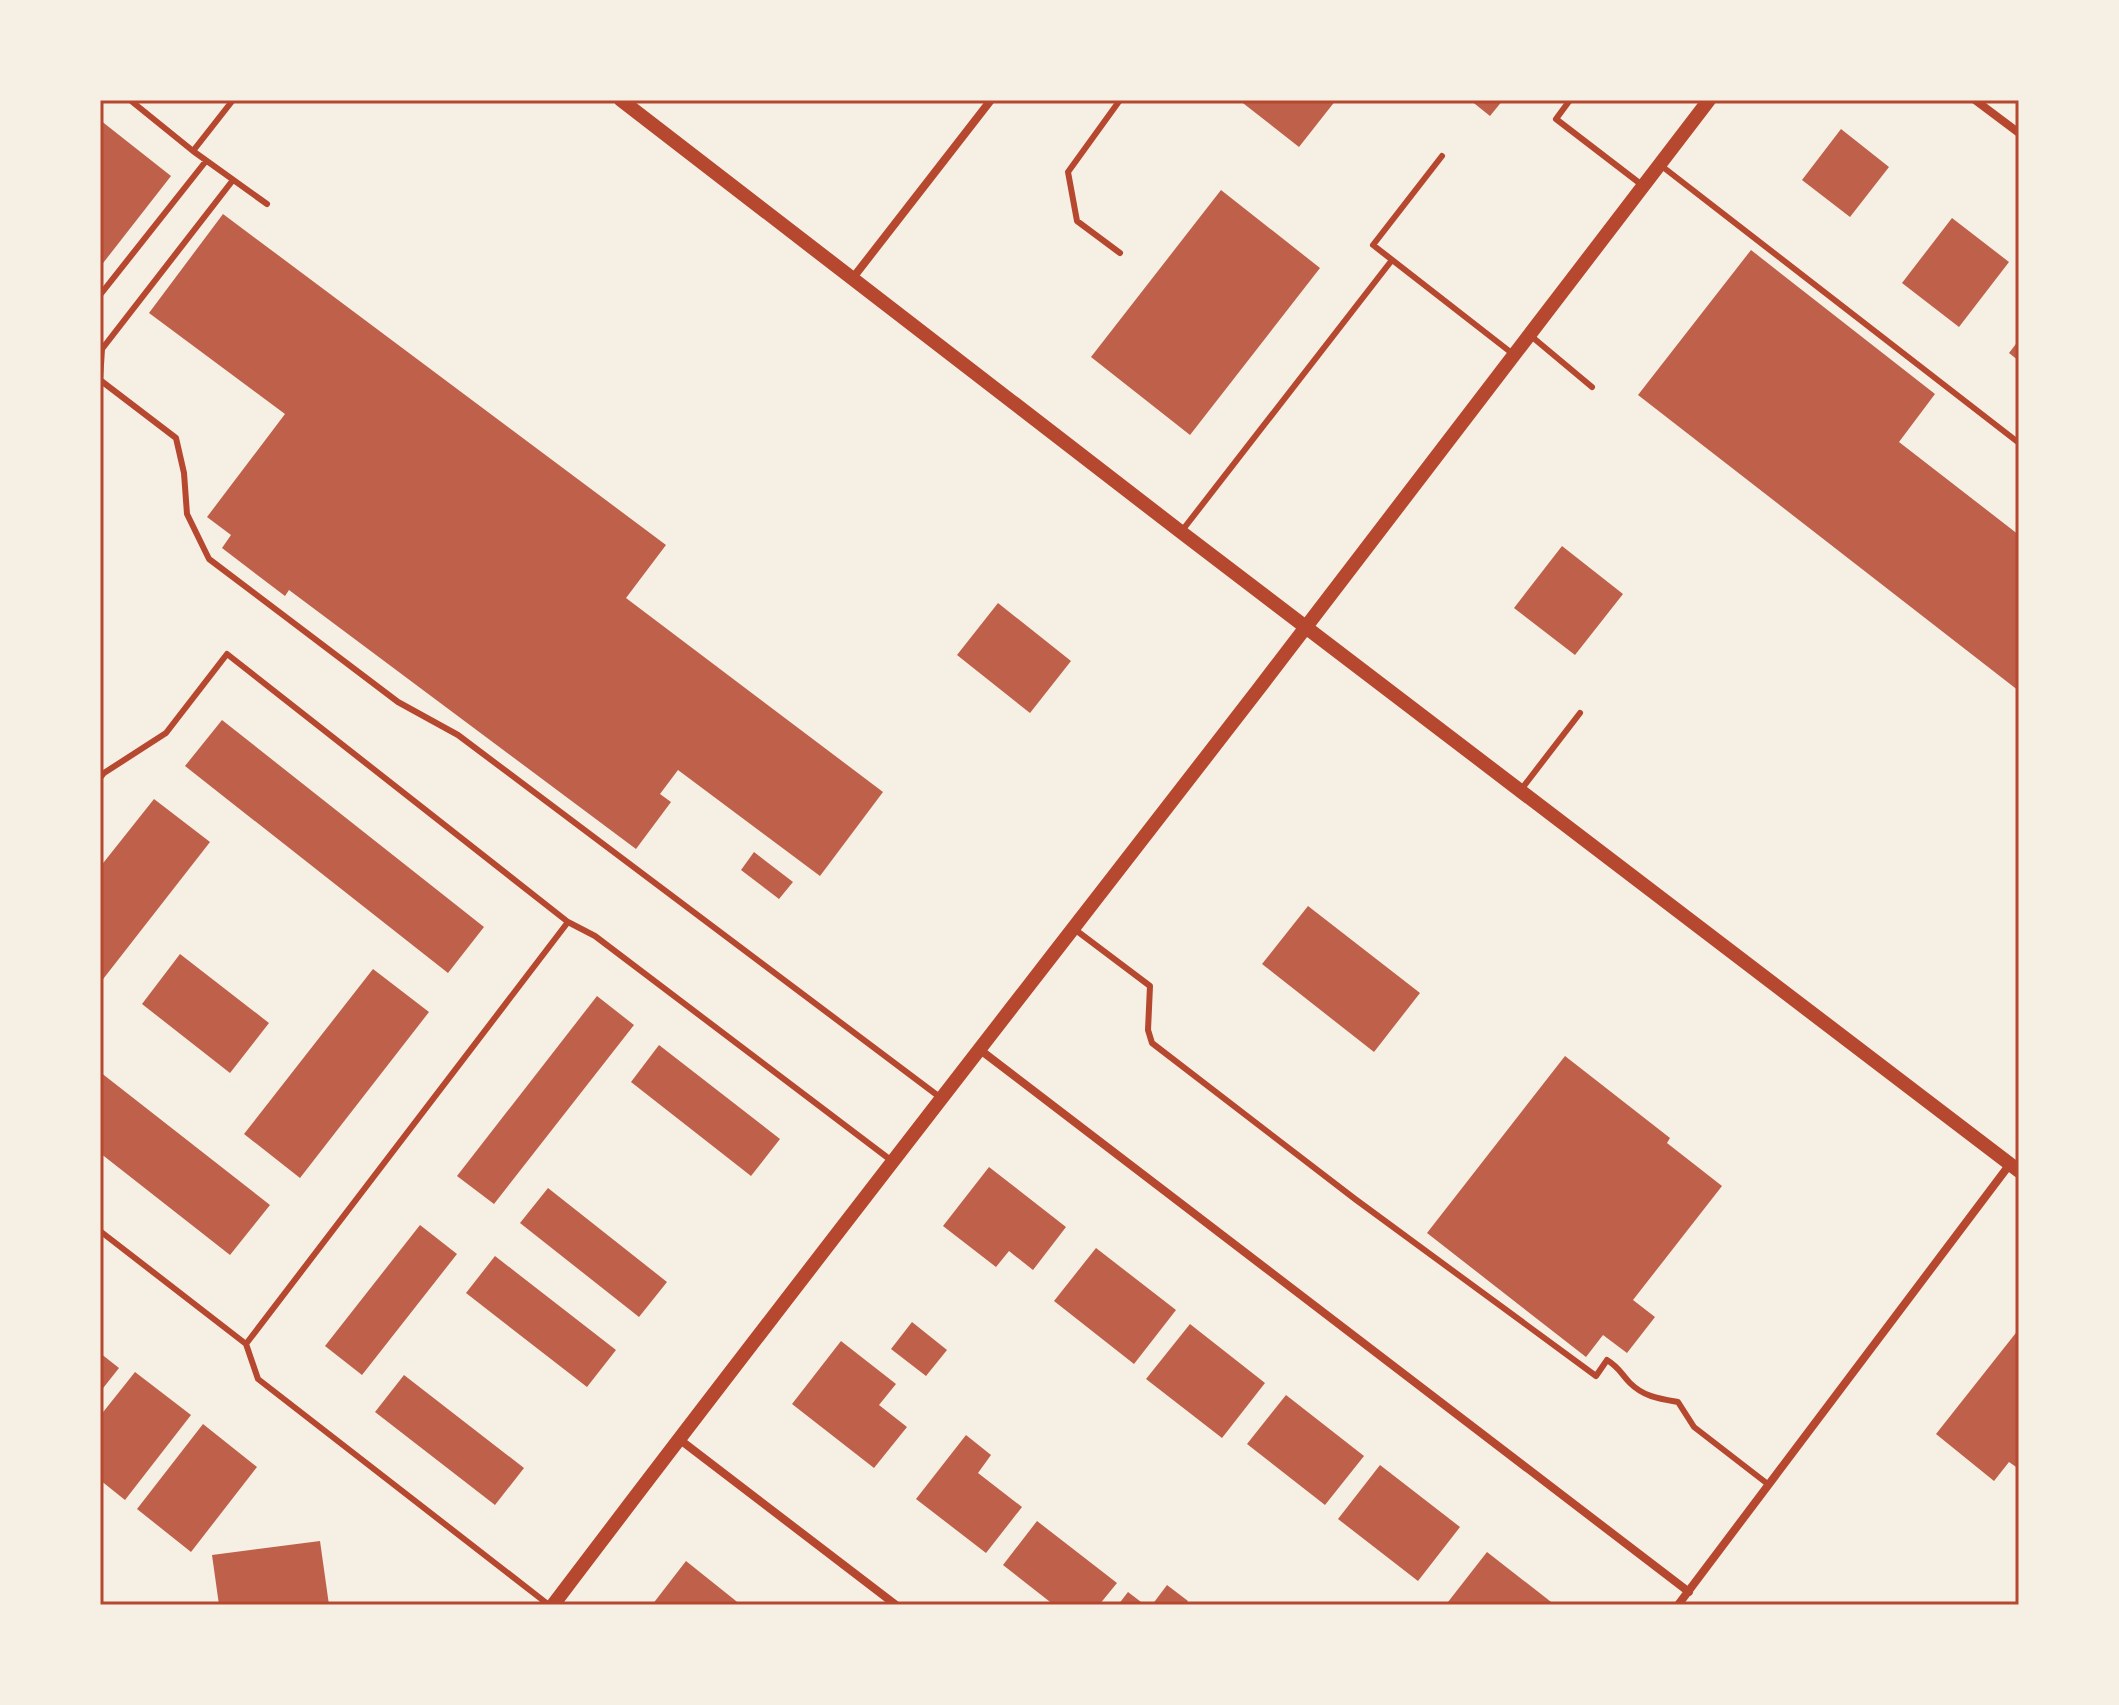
<svg xmlns="http://www.w3.org/2000/svg" width="2119" height="1705" font-family="'Open Sans',sans-serif">
<style>
.building{fill:#bf614a}
.lines{fill:none;stroke-linecap:round;stroke-linejoin:round}
.service{stroke:#b5482f;stroke-width:6}
.minor{stroke:#b5482f;stroke-width:8}
.tertiary{stroke:#b5482f;stroke-width:14}
.neatline{fill:none;stroke:#b5482f;stroke-width:3}
</style>
<rect width="100%" height="100%" fill="#f6efe4"/>
<path class="building" d="M1239 100H1336L1299 147Z
M1470 100H1503L1490 116Z
M100 120 171 176 100 267Z
M1841 129 1889 167 1850 217 1802 180Z
M1221 190 1320 268 1190 435 1091 357Z
M223 214 666 545 626 598 883 792 820 876 678 770 660 794 671 802 636 849 289 590 285 596 222 548 231 535 207 517 285 414 149 313Z
M1952 218 2009 262 1959 327 1902 283Z
M1751 250 1935 394 1899 442 2019 535V691L1638 395Z
M2019 340V361L2009 353Z
M1562 546 1623 594 1575 655 1514 608Z
M998 603 1071 661 1030 713 957 655Z
M222 720 484 927 448 973 185 766Z
M154 799 210 842 100 983V867Z
M754 852 793 882 779 899 741 870Z
M1308 906 1420 993 1374 1052 1262 964Z
M180 954 269 1023 230 1073 142 1004Z
M373 969 429 1012 300 1178 244 1134Z
M597 996 634 1025 494 1204 457 1176Z
M659 1045 780 1139 751 1176 631 1082Z
M1565 1056 1670 1138 1667 1143 1722 1186 1633 1300 1655 1317 1627 1353 1603 1335 1586 1357 1427 1233Z
M100 1072 270 1205 230 1255 100 1153Z
M989 1167 1066 1227 1033 1270 1009 1251 996 1267 943 1226Z
M548 1188 667 1282 639 1317 520 1223Z
M420 1225 457 1254 362 1375 325 1346Z
M1096 1248 1176 1310 1134 1364 1054 1301Z
M495 1256 616 1350 587 1387 466 1293Z
M912 1322 947 1350 926 1376 891 1349Z
M1190 1324 1265 1383 1222 1438 1146 1379Z
M2019 1329V1469L2009 1462 1994 1481 1936 1434Z
M841 1341 896 1384 879 1405 907 1427 874 1468 792 1404Z
M100 1353 119 1368 100 1392Z
M135 1372 191 1415 125 1500 100 1480V1416Z
M404 1375 524 1468 495 1505 375 1412Z
M1286 1395 1364 1456 1325 1505 1247 1444Z
M203 1424 257 1467 191 1552 137 1509Z
M966 1435 991 1455 978 1473 1022 1507 986 1553 916 1499Z
M1380 1465 1460 1527 1418 1581 1338 1519Z
M1037 1521 1117 1583 1099 1605H1054L1003 1565Z
M320 1541 329 1605H219L212 1555Z
M1487 1552 1555 1605H1453L1448 1602Z
M686 1561 741 1605H652Z
M1167 1585 1188 1601 1185 1605H1152Z
M1128 1592 1145 1605H1118Z"/>
<g class="lines">
<path class="service" d="M130 100 193 151 267 204
M1120 100 1068 172 1077 221 1120 253
M1570 100 1556 119 1642 185
M193 151 233 100
M1442 156 1373 245 1513 354
M1659 164 2019 443
M233 180 102 349 100 380 176 438 184 473 187 514 209 559 398 702 458 735 941 1098
M100 295 206 161
M1531 336 1592 387
M1181 532 1392 260
M100 778 104 773 166 733 227 654 568 922 246 1344
M1520 791 1580 713
M568 922 595 936 892 1161
M1073 928 1150 986 1148 1030 1152 1043 1355 1199 1596 1376 1607 1360C1620 1368 1621 1374 1630 1383 1644 1397 1660 1399 1678 1402L1694 1427 1769 1485
M100 1231 246 1344 258 1379 549 1605"/>
<path class="minor" d="M1975 100 2019 133
M852 279 991 100
M979 1049 1689 1592
M679 1439 896 1605
M1678 1605 2010 1164"/>
<path class="tertiary" d="M621 100 1181 532 2019 1171
M553 1605C785 1298 1022 995 1257 691 1409 495 1557 296 1709 100"/>
</g>
<rect width="2119" height="1705" fill="none" stroke="#f6efe4" stroke-width="204"/>
<rect x="102" y="102" width="1915" height="1501" class="neatline"/>
</svg>
